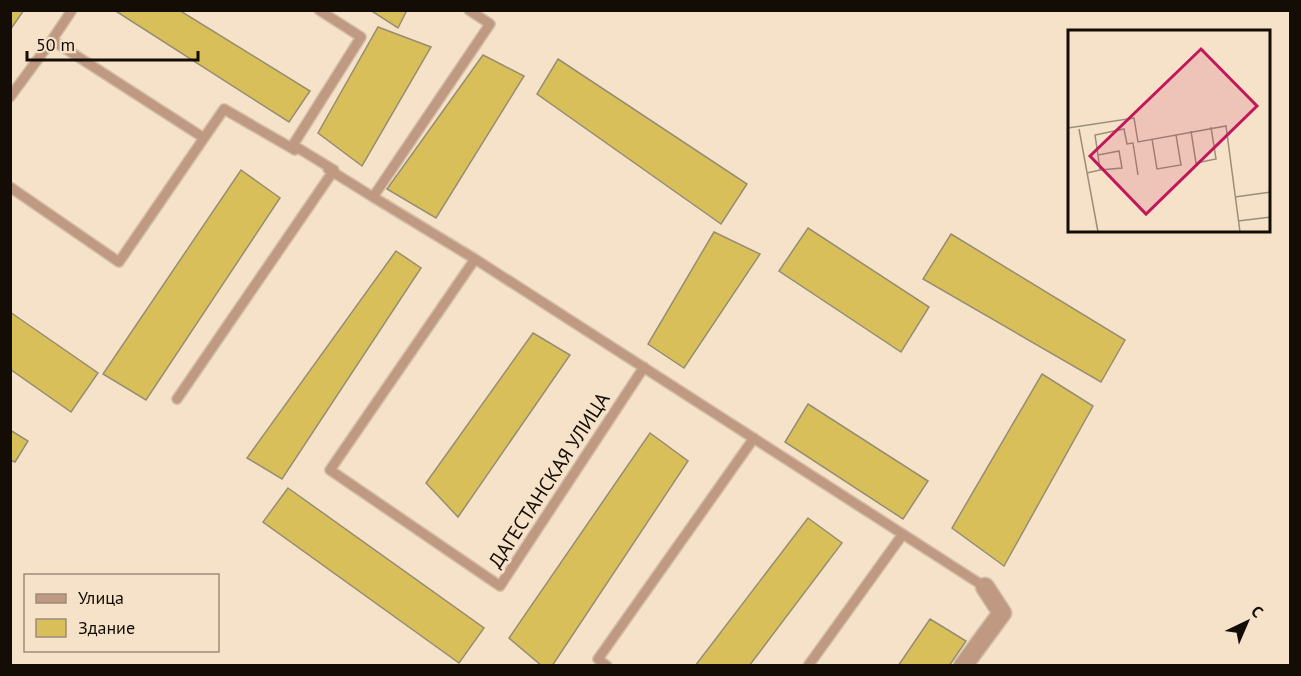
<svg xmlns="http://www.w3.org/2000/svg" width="1301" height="676" font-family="'PT Sans',sans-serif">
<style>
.building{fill:#d9bf5a;stroke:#958e72;stroke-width:1.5}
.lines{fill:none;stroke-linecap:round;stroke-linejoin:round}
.lane-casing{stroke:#d2c0a9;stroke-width:12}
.street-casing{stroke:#d2c0a9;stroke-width:21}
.lane{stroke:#c09983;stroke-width:9}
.street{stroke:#c09983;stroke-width:18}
.labels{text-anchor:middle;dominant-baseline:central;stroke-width:6;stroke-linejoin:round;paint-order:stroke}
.street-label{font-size:20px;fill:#140d05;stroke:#f6e2c8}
.inset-road{fill:none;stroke:#9c8d7a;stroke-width:1.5}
.view{fill:#c2185b;fill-opacity:0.15;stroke:#c2185b;stroke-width:3}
.inset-edge{fill:none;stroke:#140d05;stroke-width:3}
</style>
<rect width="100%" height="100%" fill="#f6e2c8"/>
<path class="building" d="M10 10H24L10 30Z
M114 10H179L310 91 289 122Z
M370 10H407L398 28Z
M378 27 431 47 362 166 318 133Z
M483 55 524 76 436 218 387 189Z
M558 59 747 184 721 224 537 94Z
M241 170 280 198 146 400 103 374Z
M808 228 929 307 901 352 779 271Z
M714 232 760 254 684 368 648 344Z
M951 234 1125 340 1101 382 923 279Z
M396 251 421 268 282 479 247 458Z
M10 312 98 373 71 412 10 369Z
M533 333 570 355 458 517 426 483Z
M1042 374 1093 406 1004 566 952 528Z
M808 404 928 481 903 519 785 442Z
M10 430 28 441 15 462 10 460Z
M650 433 688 461 552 666H542L509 638Z
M288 488 484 628 459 663 263 522Z
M808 518 842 543 749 666H695Z
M930 619 966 641 949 666H898Z"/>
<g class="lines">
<defs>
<path id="lane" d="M469 10 490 24 373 197 475 259 985 587
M52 40 72 10
M10 97 52 40 204 138 119 262 10 187
M204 138 224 109 295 150
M328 169 373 197
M475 259 330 470 500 586 644 367
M177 399 334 170 293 145 361 37 319 10
M607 666 598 659 754 438
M808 666 903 534"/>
<path id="street" d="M963 666 1002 613 985 587"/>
</defs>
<use href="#lane" class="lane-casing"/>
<use href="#street" class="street-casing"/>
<use href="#lane" class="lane"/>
<use href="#street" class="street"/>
</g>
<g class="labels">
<g class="street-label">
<text transform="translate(549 480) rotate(-57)">ДАГЕСТАНСКАЯ УЛИЦА</text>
</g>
</g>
<g transform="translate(1068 30)">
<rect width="202" height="202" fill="#f6e2c8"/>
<path class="inset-road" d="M0 98 66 88 70 112 158 96 172 202M11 99 30 202M123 101 128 133 148 129 143 97M84 109 89 139 113 135 108 105M30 125 27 105 56 99 59 114 65 113 70 145M19 143 32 140 30 125 51 121 54 138 32 140M167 167 203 162M170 191 203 187"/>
<path class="view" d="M133 19 189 76 78 184 22 126Z"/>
<rect width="202" height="202" class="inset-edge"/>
</g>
<rect width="1301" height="676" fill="none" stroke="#140d05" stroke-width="24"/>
<rect x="24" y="574" width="195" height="78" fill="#f6e2c8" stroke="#9c8d7a" stroke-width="1.5"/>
<rect x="36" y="594" width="30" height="9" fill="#c09983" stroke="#9c8d7a" stroke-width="1.5"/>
<text x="78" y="604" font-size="18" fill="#140d05">Улица</text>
<rect x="36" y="619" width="30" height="18" fill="#d9bf5a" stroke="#9c8d7a" stroke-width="1.5"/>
<text x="78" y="634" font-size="18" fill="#140d05">Здание</text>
<g transform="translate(1247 622) rotate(44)" stroke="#f6e2c8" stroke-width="4.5" paint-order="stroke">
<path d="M0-4.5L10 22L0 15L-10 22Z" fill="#140d05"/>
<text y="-9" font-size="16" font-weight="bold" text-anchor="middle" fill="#140d05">С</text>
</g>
<path d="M27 51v9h171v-9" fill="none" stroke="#140d05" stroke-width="3"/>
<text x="36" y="51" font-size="18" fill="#140d05" stroke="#f6e2c8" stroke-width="4.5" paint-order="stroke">50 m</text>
</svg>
